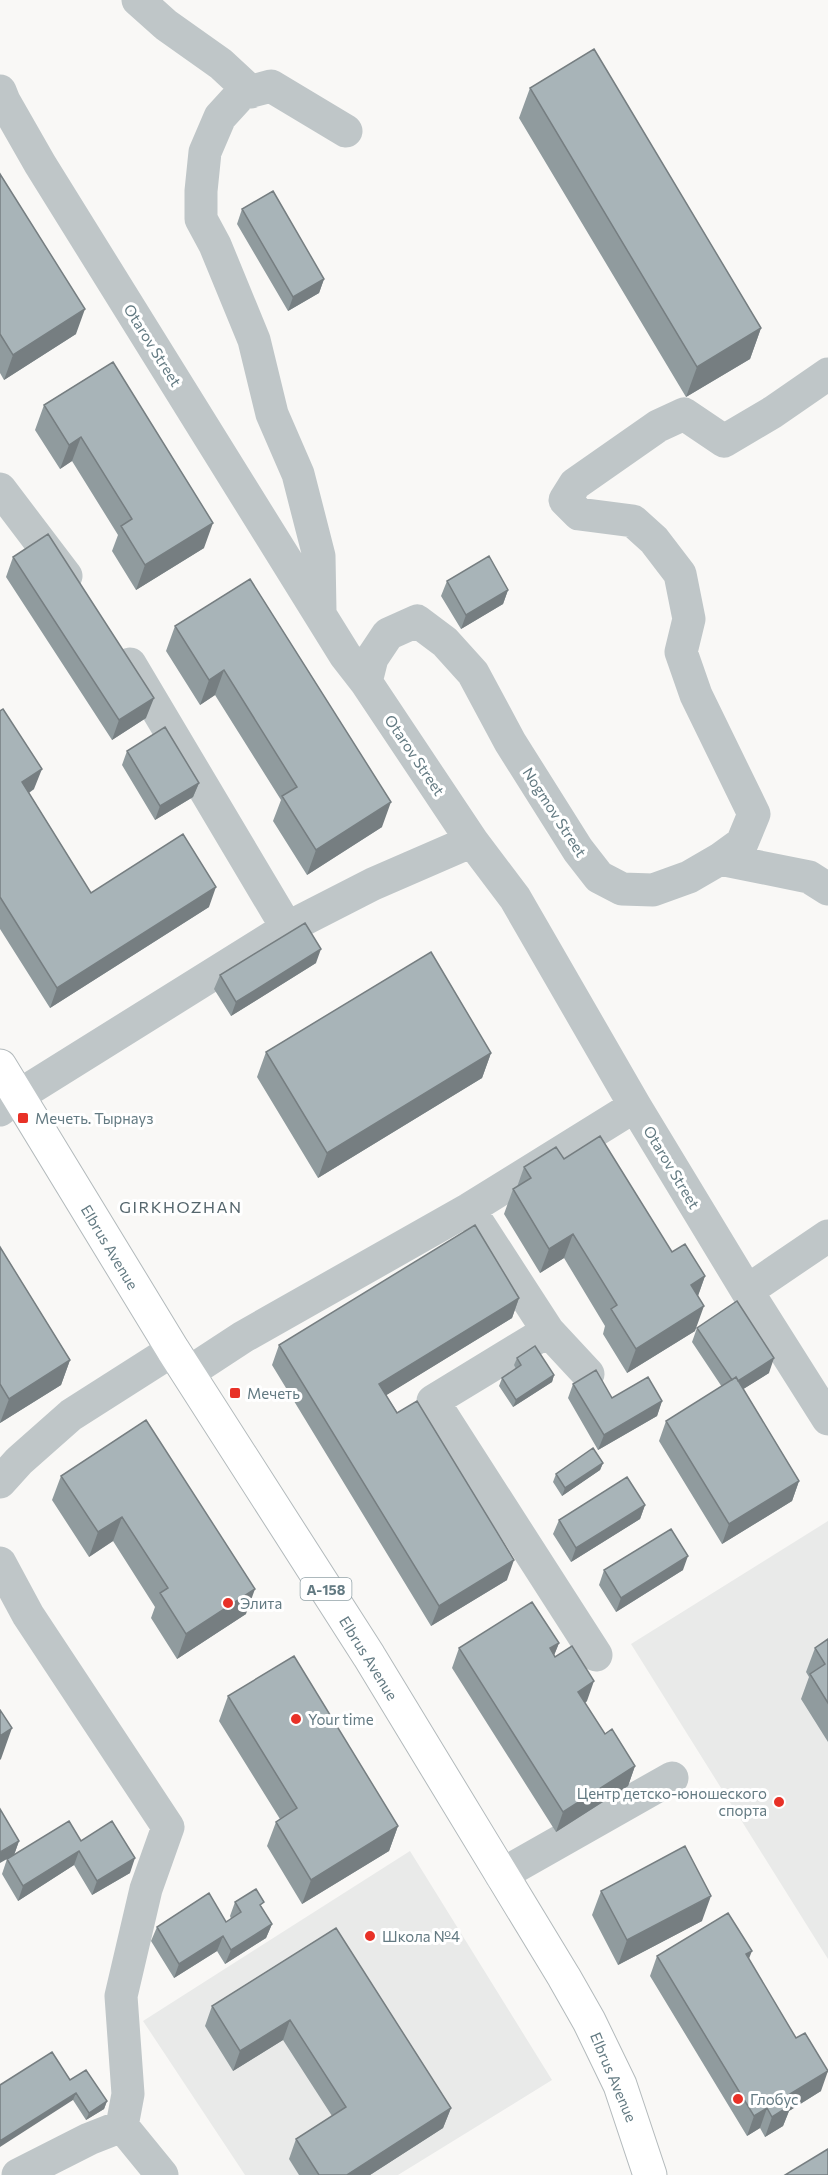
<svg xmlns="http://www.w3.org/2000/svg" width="828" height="2175" font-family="Commissioner,sans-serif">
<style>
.built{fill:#e9eae9}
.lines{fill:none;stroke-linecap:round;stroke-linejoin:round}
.major-casing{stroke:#b3babc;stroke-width:35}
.minor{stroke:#bfc6c8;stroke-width:33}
.major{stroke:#fff;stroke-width:33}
.wall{fill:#909b9e}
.shaded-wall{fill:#767e81}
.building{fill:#a8b4b8;stroke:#767e81;stroke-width:1.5}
.poi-dot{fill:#e83127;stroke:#fff;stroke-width:2}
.labels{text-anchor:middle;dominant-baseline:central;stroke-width:6;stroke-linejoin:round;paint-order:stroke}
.shield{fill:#fff;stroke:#92a2a8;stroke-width:1.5}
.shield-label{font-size:14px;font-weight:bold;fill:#637a82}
.street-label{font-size:15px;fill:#637a82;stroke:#fff}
.poi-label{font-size:15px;fill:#637a82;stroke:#fff;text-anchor:start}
.neighbourhood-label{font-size:16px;letter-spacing:1.5px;fill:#55666d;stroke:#fff}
</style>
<rect width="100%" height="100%" fill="#f9f8f6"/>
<path class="built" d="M828 1521V1959L631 1644Z
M410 1851 552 2080 398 2175H245L143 2021Z"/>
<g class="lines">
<defs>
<path id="major" d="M0 1066 173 1350 369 1656 564 1977 589 2021 620 2085 650 2175"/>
</defs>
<use href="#major" class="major-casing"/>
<path class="minor" d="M138 0 166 25 221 64 251 92
M0 91 4 101 40 164 345 655 366 682 472 841 515 898 635 1106 747 1291 828 1419
M0 489 66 576
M320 611 319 556 298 474 272 414 254 340 215 245 201 219V191L205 152 220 117 241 94 271 86 346 131
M130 664 287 928
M366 682 372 658 388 634 417 621 445 642 473 673 510 742 578 850 599 877 622 889 653 890 689 877 720 859 809 877 828 889
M720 859 742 843 754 814 696 695 681 652 689 619 680 574 654 540 633 521 579 514 565 500 575 484 658 426 684 414 724 441 773 412 828 374
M0 1110 18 1096 287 928 373 884 472 841
M469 1209 548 1331 433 1401 596 1655
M747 1291 828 1236
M548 1331 588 1374
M188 1373 243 1337 469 1209 635 1106
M0 1482 19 1461 71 1415 173 1350
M0 1563 28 1615 168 1827 146 1889 121 1996 128 2094 122 2126 89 2139 18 2175
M501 1875 672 1778
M122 2126 162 2175"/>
<use href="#major" class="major"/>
</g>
<path class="wall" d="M530 88 761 328 750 359 686 397 519 118Z
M0 174 76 334 4 380 0 373Z
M242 209 324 279 319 293 288 311 237 224Z
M113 362 204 548 136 590 112 551 118 535 72 461 60 469 35 430 44 405Z
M13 557 146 718 112 740 6 577Z
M250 579 382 827 307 875 273 821 281 800 215 695 200 705 166 651 175 626Z
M447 581 508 590 503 604 461 629 441 596Z
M0 711 34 789 29 793 91 893 209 907 50 1008 0 929Z
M127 751 199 783 193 797 155 820 122 765Z
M316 963 231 1016 214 989 220 975Z
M266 1052 491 1053 482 1078 318 1178 257 1077Z
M564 1159 672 1252 705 1276 698 1296 695 1331 627 1373 603 1334 605 1326 564 1258 540 1273 504 1214 513 1189 517 1187 524 1167Z
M0 1247 70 1360 61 1385 0 1423Z
M519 1298 512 1318 386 1395 507 1580 431 1626 272 1365 279 1345Z
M697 1328 769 1373 743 1389 799 1481 792 1501 722 1544 659 1441 666 1421 722 1387 692 1342Z
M517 1358 554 1375 552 1382 513 1407 499 1386 502 1378 516 1369 514 1365Z
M573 1384 612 1398 662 1401 657 1416 598 1450 568 1398Z
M146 1420 246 1614 177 1659 151 1618 155 1607 113 1541 89 1557 52 1500 61 1476Z
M603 1463 600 1470 562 1496 553 1482 556 1474Z
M645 1505 640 1519 571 1562 553 1534 559 1520Z
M604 1570H683L616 1612 599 1585Z
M828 1639V1742L801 1699 809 1677 806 1672 815 1648Z
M559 1643 554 1655 587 1701 585 1703 605 1734 635 1766 628 1786 556 1832 452 1668 459 1648Z
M228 1696 398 1826 389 1851 302 1904 267 1846 276 1822 280 1819 219 1721Z
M19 1841 14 1855 81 1841 130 1873 92 1895 74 1865 18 1901 2 1874 7 1859Z
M601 1891 702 1921 618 1965 592 1915Z
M235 1902 262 1908 272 1924 266 1938 225 1964 217 1951 174 1978 151 1941 157 1927 226 1922 231 1919 230 1916Z
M336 1928 451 2108 443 2128 370 2175H299L289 2159 296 2139 332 2116 283 2040 233 2071 205 2026 212 2006Z
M657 1956 749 1959 821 2091 789 2111 783 2126 765 2137 760 2128 747 2136 650 1976Z
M70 2080 107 2101 104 2109 86 2120 73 2100Z"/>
<path class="shaded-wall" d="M324 279 319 293 288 311 293 297Z
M85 309 76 334 4 380 13 355Z
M761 328 750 359 686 397 697 367Z
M81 437 72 461 60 469 69 445Z
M213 523 204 548 136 590 145 565Z
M508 590 503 604 461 629 466 615Z
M224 670 215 695 200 705 209 680Z
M154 698 146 718 112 740 119 720Z
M42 769 34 789 15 802 22 782Z
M199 783 193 797 155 820 160 806Z
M391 802 382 827 307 875 316 850Z
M216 887 209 907 50 1008 57 988Z
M321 949 316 963 231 1016 236 1002Z
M491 1053 482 1078 318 1178 327 1153Z
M573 1234 564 1258 540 1273 549 1249Z
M705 1276 696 1301 691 1285Z
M519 1298 512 1318 372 1404 379 1384Z
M704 1306 695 1331 627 1373 636 1349Z
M774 1358 769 1373 729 1398 734 1383Z
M70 1360 61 1385 0 1423 9 1399Z
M554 1375 552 1382 513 1407 516 1400Z
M662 1401 657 1416 598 1450 604 1435Z
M603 1463 600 1470 562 1496 565 1488Z
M799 1481 792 1501 722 1544 729 1524Z
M645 1505 640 1519 571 1562 576 1548Z
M122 1517 113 1541 89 1557 98 1532Z
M688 1556 683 1570 616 1612 621 1598Z
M514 1560 507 1580 431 1626 439 1606Z
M255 1589 246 1614 177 1659 186 1634Z
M559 1643 551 1663 550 1648Z
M594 1681 587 1701 571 1712 578 1692Z
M12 1728 1 1759 0 1760V1736Z
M635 1766 628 1786 556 1832 563 1812Z
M398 1826 389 1851 302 1904 311 1880Z
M19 1841 14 1855 0 1863V1852Z
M79 1851 74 1865 18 1901 23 1886Z
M135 1858 130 1873 92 1895 97 1881Z
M711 1896 702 1921 618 1965 627 1940Z
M272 1924 266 1938 225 1964 231 1950Z
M223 1936 217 1951 174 1978 179 1964Z
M752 1951 744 1971 746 1954Z
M290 2020 283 2040 233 2071 240 2051Z
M828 2071 821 2091 789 2111 783 2126 765 2137 772 2117 785 2097Z
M76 2093 73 2100 0 2147V2141Z
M107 2101 104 2109 86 2120 89 2113Z
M451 2108 443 2128 370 2175H347Z
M767 2108 760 2128 747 2136 754 2116Z"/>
<path class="building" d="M594 49 761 328 697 367 530 88Z
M0 174 85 309 13 355 0 334Z
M273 191 324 279 293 297 242 209Z
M113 362 213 523 145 565 121 526 132 519 81 437 69 445 44 405Z
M48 534 154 698 119 720 13 557Z
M489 556 508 590 466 615 447 581Z
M250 579 391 802 316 850 282 796 297 787 224 670 209 680 175 626Z
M3 709 42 769 22 782 91 893 183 834 216 887 57 988 0 897V711Z
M165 727 199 783 160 806 127 751Z
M305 923 321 949 236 1002 220 975Z
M431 952 491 1053 327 1153 266 1052Z
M600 1136 672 1252 685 1244 705 1276 691 1285 704 1306 636 1349 611 1309 617 1305 573 1234 549 1249 513 1189 531 1178 524 1167 556 1147 564 1159Z
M475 1225 519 1298 379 1384 397 1413 417 1401 514 1560 439 1606 279 1345Z
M0 1247 70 1360 9 1399 0 1384Z
M737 1301 774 1358 738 1381 736 1377 732 1380 697 1328Z
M535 1346 554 1375 516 1400 502 1378 521 1365 517 1358Z
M596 1370 612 1398 648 1377 662 1401 604 1435 573 1384Z
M736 1377 799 1481 729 1524 666 1421Z
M146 1420 255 1589 186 1634 160 1593 168 1588 122 1517 98 1532 61 1476Z
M593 1448 603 1463 565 1488 556 1474Z
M627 1477 645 1505 576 1548 559 1520Z
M671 1529 688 1556 621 1598 604 1570Z
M532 1602 559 1643 550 1648 555 1657 572 1646 594 1681 578 1692 605 1734 612 1729 635 1766 563 1812 459 1648Z
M828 1639V1703L810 1674 825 1664 815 1648Z
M294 1656 398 1826 311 1880 276 1822 297 1808 228 1696Z
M0 1710 12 1728 0 1736Z
M0 1809 19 1841 0 1852Z
M69 1821 81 1841 112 1821 135 1858 97 1881 79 1851 23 1886 7 1859Z
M685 1846 711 1896 627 1940 601 1891Z
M256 1889 264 1902 260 1905 272 1924 231 1950 223 1936 179 1964 157 1927 209 1893 226 1922 241 1912 235 1902Z
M728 1913 752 1951 746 1954 796 2038 805 2033 828 2071 785 2097 791 2105 772 2117 767 2108 754 2116 657 1956Z
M336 1928 451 2108 347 2175H319L296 2139 346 2107 290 2020 240 2051 212 2006Z
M52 2052 70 2080 86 2070 107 2101 89 2113 76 2093 0 2141V2085Z
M828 2149V2175H785Z"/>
<g class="poi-dot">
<rect x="17" y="1112" width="12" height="12" rx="3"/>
<rect x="229" y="1387" width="12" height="12" rx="3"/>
<circle cx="228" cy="1603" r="6"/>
<circle cx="296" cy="1719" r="6"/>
<circle cx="779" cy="1802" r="6"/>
<circle cx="370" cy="1936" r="6"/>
<circle cx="738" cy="2099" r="6"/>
</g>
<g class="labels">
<rect class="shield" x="300.5" y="1578" width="51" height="22" rx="4.5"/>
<g class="shield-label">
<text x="326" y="1589">А-158</text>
</g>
<g class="street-label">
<text transform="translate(153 345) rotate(58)">Otarov Street</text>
<text transform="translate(415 755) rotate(56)">Otarov Street</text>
<text transform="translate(555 812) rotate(57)">Nogmov Street</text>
<text transform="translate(672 1167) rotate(59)">Otarov Street</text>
<text transform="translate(110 1247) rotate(59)">Elbrus Avenue</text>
<text transform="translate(369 1658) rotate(58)">Elbrus Avenue</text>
<text transform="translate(614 2077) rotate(67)">Elbrus Avenue</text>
</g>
<g class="poi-label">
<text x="35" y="1118">Мечеть. Тырнауз</text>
<text x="247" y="1393">Мечеть</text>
<text x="240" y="1603">Элита</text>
<text x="308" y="1719">Your time</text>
<text x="767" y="1793" text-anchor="end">Центр детско-юношеского<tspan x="767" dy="17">спорта</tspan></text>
<text x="382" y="1936">Школа №4</text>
<text x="750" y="2099">Глобус</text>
</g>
<g class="neighbourhood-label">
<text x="181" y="1206">GIRKHOZHAN</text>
</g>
</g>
</svg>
